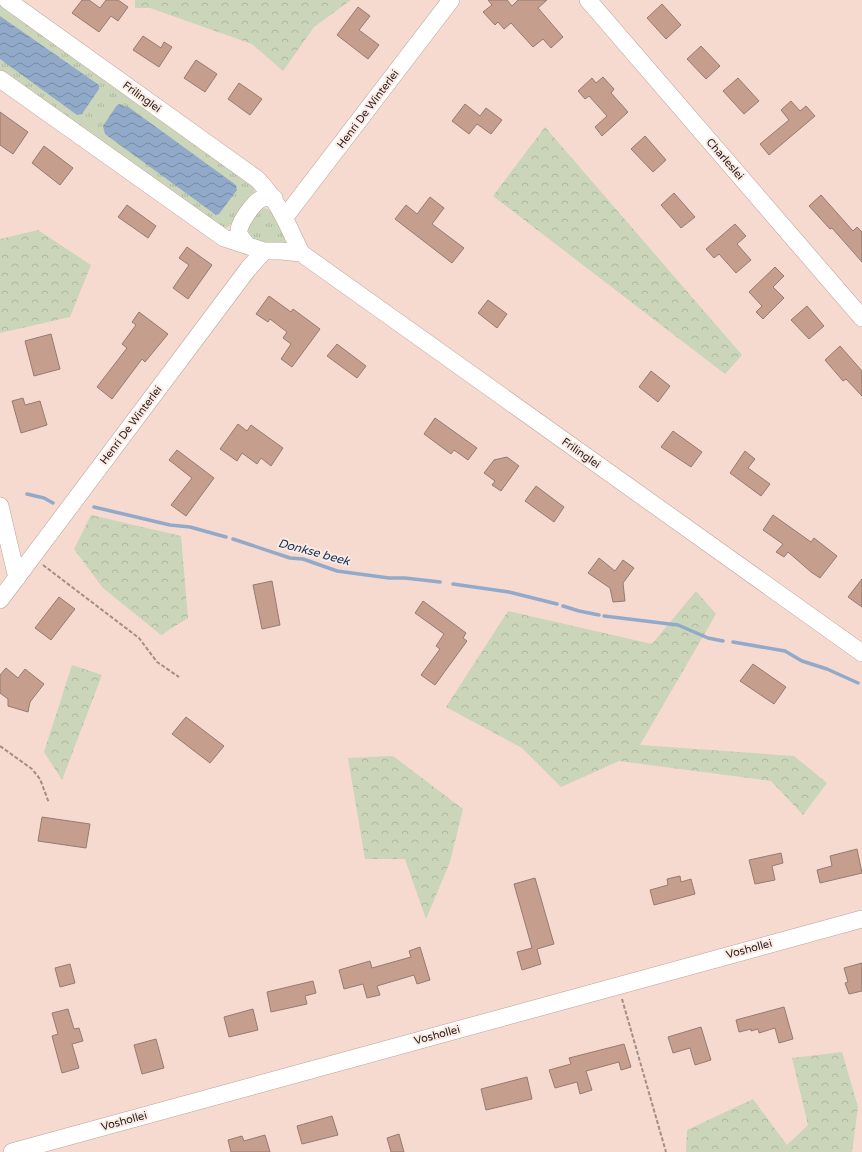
<svg xmlns="http://www.w3.org/2000/svg" width="862" height="1152" font-family="'Varela Round',sans-serif">
<style>
.grass{fill:url(#grass-tufts)}
.forest{fill:url(#forest-crowns)}
.water{fill:url(#water-waves)}
.lines{fill:none;stroke-linecap:round;stroke-linejoin:round}
.stream{stroke:#92aaca;stroke-width:3.5}
.building{fill:#c69e8e;stroke:#947b72}
.minor-casing{stroke:#bba096;stroke-width:18}
.path{stroke:#a38e86;stroke-width:2;stroke-dasharray:4 2;stroke-linecap:butt}
.minor{stroke:#fff;stroke-width:17}
.labels{text-anchor:middle;dominant-baseline:central;stroke-width:4;stroke-linejoin:round;paint-order:stroke}
.street-label{font-size:11px;fill:#2c221e;stroke:#fbeae3}
.water-label{font-size:12px;font-style:italic;fill:#13345d;stroke:#fbeae3}
</style>
<defs>
<pattern id="grass-tufts" width="24" height="20" patternUnits="userSpaceOnUse"><rect width="24" height="20" fill="#cad5b9"/><path d="M3 7l-1-3M5 7V3M7 7l1-3M15 17l-1-3M17 17v-4M19 17l1-3" fill="none" stroke="#aeb79f"/></pattern>
<pattern id="forest-crowns" width="20" height="18" patternUnits="userSpaceOnUse"><rect width="20" height="18" fill="#cad5b9"/><path d="M2 6a3 3 0 1 1 6 0M12 15a3 3 0 1 1 6 0" fill="none" stroke="#aeb79f"/></pattern>
<pattern id="water-waves" width="16" height="10" patternUnits="userSpaceOnUse"><rect width="16" height="10" fill="#92aaca"/><path d="M0 5q4-4 8 0t8 0" fill="none" stroke="#778aa3"/></pattern>
</defs>
<rect width="100%" height="100%" fill="#f6dacf"/>
<path class="grass" d="M0 2 253 185C254 189 255 193 252 197 247 207 233 227 223 229L0 73Z
M264 208C276 211 281 229 286 239L284 243C268 244 248 244 246 225L261 209Z"/>
<path class="forest" d="M135 0H351L314 27 283 71 252 44 150 8H135Z
M545 127 742 355 725 374 493 196Z
M38 230 91 265 70 317 0 333V239Z
M91 515 181 536 188 618 161 635 103 588 74 549Z
M696 591 716 614 640 745 794 756 827 783 803 815 771 781 619 761 561 787 522 748 446 707 508 611 652 644Z
M72 665 102 675 62 780 44 752Z
M393 756 463 809 450 862 426 919 405 859H365L348 758Z
M842 1052 858 1107 852 1152H686L687 1130 753 1099 787 1145 808 1125 792 1058Z"/>
<path class="water" d="M0 16 99 85V89L82 114 77 115 0 59Z
M120 104 125 107 127 106 236 185 237 190 219 214 216 215 105 134 103 126 117 105Z"/>
<g class="lines">
<path class="stream" d="M27 494 44 498 53 503
M94 507 170 525 190 527 226 537
M233 539 290 558 303 559 337 571 389 578H405L440 582
M453 584 509 592 557 604
M563 606 579 611 599 615
M604 616 678 625 708 638 723 641
M733 642 785 651 802 661 827 669 858 683"/>
</g>
<path class="building" d="M82 0H89L100 8 106 0H118L128 7 118 21 111 16 99 32 72 13Z
M488 0H507L512 6 518 0H547L538 8 563 37 551 48 543 39 533 47 511 23 504 29 498 22 495 25 483 12 492 5Z
M662 4 681 25 666 39 647 18Z
M358 7 370 16 359 30 379 45 368 59 337 35Z
M143 36 161 48 164 42 172 47 159 67 133 50Z
M701 46 720 66 706 79 687 59Z
M196 60 217 74 205 92 184 78Z
M603 77 614 89 611 93 628 112 602 136 595 127 607 116 589 96 585 99 578 91 592 78 596 83Z
M738 78 759 101 744 114 723 91Z
M239 83 262 99 250 115 228 99Z
M791 101 800 111 806 106 815 116 769 155 760 144 789 120 781 110Z
M465 104 480 116 486 108 502 120 491 134 477 124 469 134 452 121Z
M0 112 28 132 13 154 0 145Z
M645 136 666 160 653 172 631 149Z
M44 146 73 168 60 185 32 163Z
M674 193 695 217 681 228 661 205Z
M821 195 853 231 857 227 862 232V262L832 228 830 229 809 206Z
M430 197 444 208 432 224 464 248 452 263 395 219 406 205 417 214Z
M127 205 156 226 148 238 118 217Z
M735 224 746 236 737 244 751 260 736 273 719 254 714 258 706 249Z
M187 247 212 265 188 299 173 288 189 265 179 258Z
M775 267 784 276 773 287 784 298 763 319 756 312 762 306 749 292Z
M269 296 291 312 293 309 320 329 292 367 281 359 291 344 283 338 287 332 270 319 268 322 256 314Z
M488 300 507 314 497 328 478 313Z
M807 306 824 326 809 339 791 320Z
M139 312 168 334 145 362 142 359 112 399 97 387 127 348 122 344 136 325 132 322Z
M51 334 60 369 34 376 25 341Z
M337 344 366 366 357 378 327 356Z
M840 346 862 371V396L846 379 843 381 825 360Z
M651 371 670 386 658 402 639 387Z
M23 398 25 405 40 401 47 425 21 433 12 401Z
M435 418 477 448 468 460 454 450 451 454 424 434Z
M238 424 247 431 251 425 283 448 271 466 261 458 257 464 242 453 237 461 220 449Z
M673 431 702 452 691 467 661 447Z
M177 450 214 478 186 516 171 505 192 478 169 460Z
M745 451 755 459 748 468 770 484 761 496 730 473Z
M507 457 519 466 501 491 492 485 495 481 484 473 494 460Z
M536 486 564 507 554 522 525 501Z
M773 515 811 542 814 538 837 556 820 578 811 572 788 552 784 557 776 552 783 544 763 530Z
M599 558 615 571 623 560 634 568 623 583 625 601 613 602 610 588 588 573Z
M862 579V607L848 597Z
M272 581 280 625 262 629 253 585Z
M59 597 75 609 51 640 35 628Z
M423 601 466 633 463 638 467 641 435 685 421 675 440 649 436 646 444 634 415 613Z
M753 664 786 687 774 704 740 681Z
M6 668 18 678 25 669 44 684 30 702 28 712 8 706V699L0 693V675Z
M186 717 224 746 210 763 172 734Z
M42 817 90 824 86 848 38 841Z
M857 849 862 873 820 883 817 870 832 866 830 856Z
M781 853 783 863 772 866 775 880 755 884 749 860Z
M680 876 681 882 691 879 695 894 654 905 650 890 668 885 667 879Z
M535 878 554 944 537 949 541 964 522 970 517 952 532 948 514 884Z
M420 947 430 980 417 984 414 975 377 986 380 995 367 998 363 984 344 989 339 970 370 961 372 968 411 957 409 951Z
M862 963V991L849 994 845 983 848 982 844 968Z
M70 964 75 983 60 987 55 968Z
M313 981 316 993 305 996 307 1004 271 1012 267 992Z
M784 1007 793 1039 779 1043 775 1028 759 1033 758 1029 751 1031V1029L739 1032 736 1020Z
M68 1009 74 1029 79 1028 83 1041 72 1044 79 1068 62 1073 52 1036 58 1034 52 1013Z
M253 1009 258 1030 229 1037 224 1017Z
M701 1027 711 1060 695 1065 690 1048 673 1053 668 1037Z
M156 1039 164 1068 142 1074 134 1045Z
M624 1044 631 1067 621 1070 619 1062 586 1071 592 1090 580 1094 577 1082 555 1088 549 1070 571 1064 569 1058Z
M527 1077 532 1099 486 1110 481 1089Z
M332 1116 338 1135 302 1144 297 1126Z
M399 1134 404 1152H391L387 1138Z
M265 1135 270 1152H231L228 1140 242 1136 244 1141Z"/>
<g class="lines">
<defs>
<path id="minor" d="M7 0 257 179C278 200 288 226 301 253
M588 0 862 318
M0 79 224 238 264 251H281L301 253 862 653
M285 217 451 0
M248 246C245 242 240 238 239 233 237 225 254 202 261 199 265 197 269 198 274 198
M0 506 17 578
M0 600 248 269 264 251
M12 1152 862 919"/>
</defs>
<use href="#minor" class="minor-casing"/>
<path class="path" d="M43 565 139 638 157 662 179 677
M0 746 32 769 40 779 49 803
M622 999 666 1152"/>
<use href="#minor" class="minor"/>
</g>
<g class="labels">
<g class="street-label">
<text transform="translate(142 97) rotate(36)">Frilinglei</text>
<text transform="translate(368 109) rotate(-53)">Henri De Winterlei</text>
<text transform="translate(725 159) rotate(49)">Charleslei</text>
<text transform="translate(131 425) rotate(-53)">Henri De Winterlei</text>
<text transform="translate(581 453) rotate(35)">Frilinglei</text>
<text transform="translate(749 949) rotate(-15)">Voshollei</text>
<text transform="translate(437 1035) rotate(-15)">Voshollei</text>
<text transform="translate(124 1121) rotate(-15)">Voshollei</text>
</g>
<g class="water-label">
<text transform="translate(314 552) rotate(15)">Donkse beek</text>
</g>
</g>
</svg>
